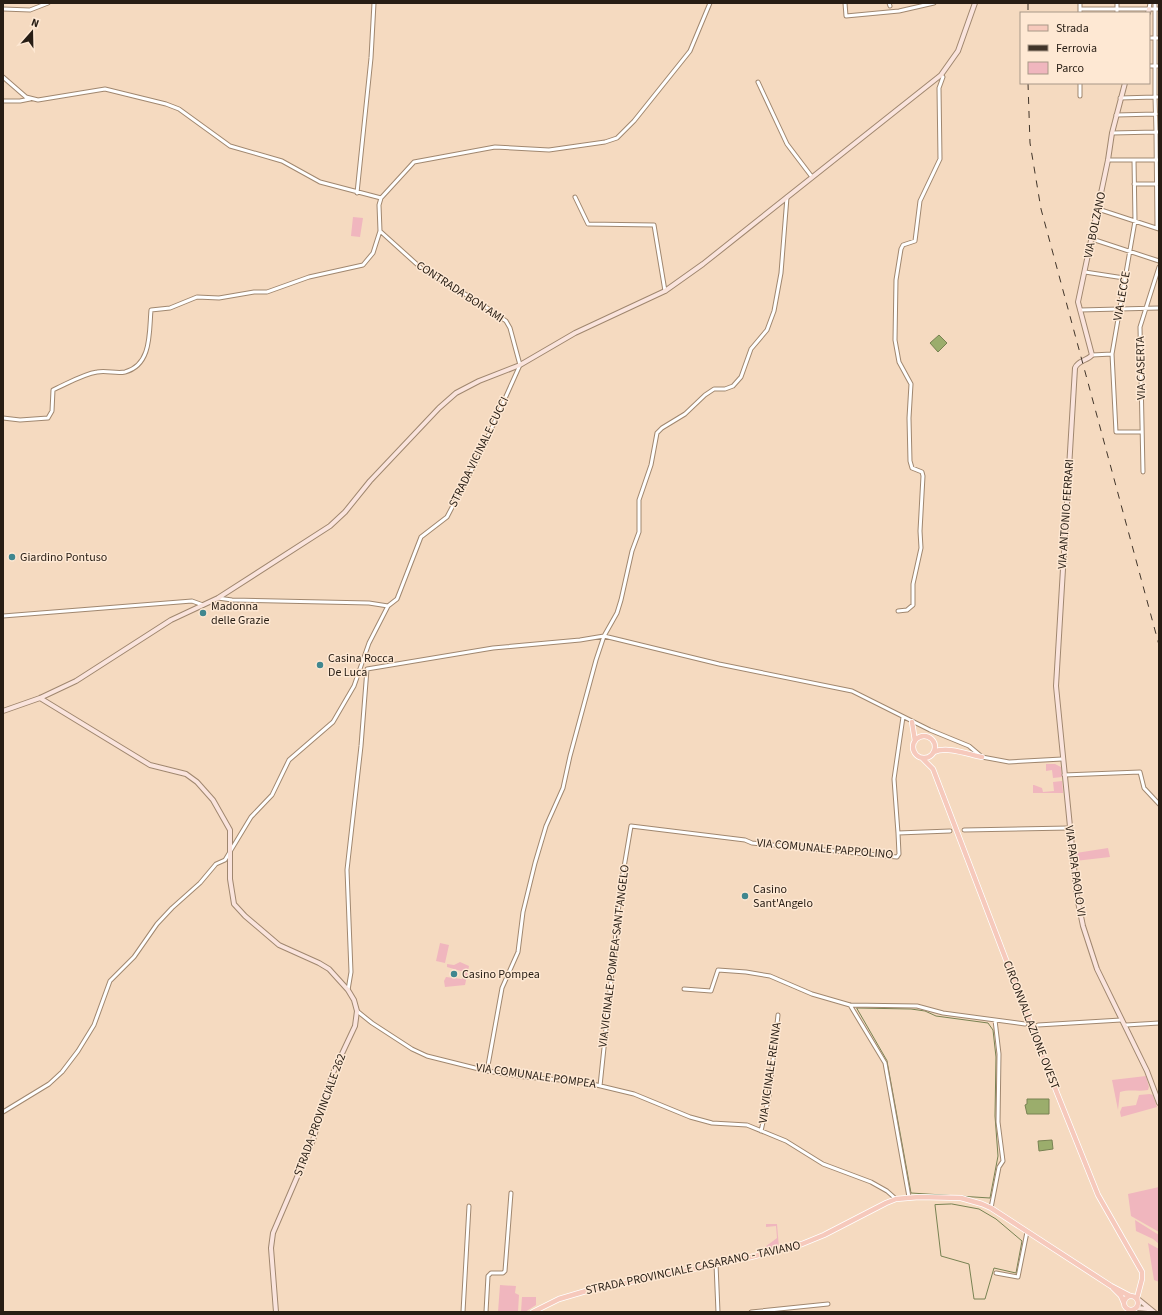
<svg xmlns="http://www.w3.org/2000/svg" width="1162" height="1315" font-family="'Source Sans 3',sans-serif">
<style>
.green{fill:#f0b6be}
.water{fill:#9bad6c;stroke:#788252}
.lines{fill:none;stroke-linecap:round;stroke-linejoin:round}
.stream{stroke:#788252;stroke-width:1}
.street-casing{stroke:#a0876f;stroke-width:5}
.secondary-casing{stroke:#a0876f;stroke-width:6}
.primary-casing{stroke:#fff;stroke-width:6}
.street{stroke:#fff;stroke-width:3}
.secondary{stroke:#fae4dd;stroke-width:4}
.primary{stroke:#f6c9bc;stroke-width:4.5}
.rail{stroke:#403429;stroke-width:1;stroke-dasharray:7 7;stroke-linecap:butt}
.poi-dot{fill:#40878f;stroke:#fee8d3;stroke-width:1.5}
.labels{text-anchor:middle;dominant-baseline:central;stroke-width:3;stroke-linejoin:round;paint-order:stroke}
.street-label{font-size:12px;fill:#271d14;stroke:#fee8d3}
.poi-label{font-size:12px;fill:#271d14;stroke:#fee8d3;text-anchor:start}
</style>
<rect width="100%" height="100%" fill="#f5dac0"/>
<path class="green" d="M353 217 363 218 360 237 351 236Z
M1046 764H1055L1061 767 1062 777 1053 778 1052 770 1046 771Z
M1062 781 1063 793H1033V785H1034L1042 788 1043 792 1054 791 1053 782Z
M1108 848 1110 857 1075 861 1074 849H1076V853Z
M440 943 449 945 445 963 436 961Z
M460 962 469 966 465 985 445 987 444 981 446 977 462 979 464 972 447 967V964L454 965Z
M1146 1076 1149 1087 1148 1090C1138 1092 1130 1089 1120 1092L1118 1110 1112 1080Z
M1150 1094 1153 1095 1157 1107 1121 1117 1120 1112 1122 1107 1136 1105 1139 1095Z
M1159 1187V1232L1131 1216 1128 1194Z
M1135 1220 1159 1235V1244L1153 1239 1136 1231Z
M766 1224H777L779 1248 764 1250 765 1247 777 1238 776 1226 766 1227Z
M1148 1243 1159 1249V1282L1154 1280Z
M500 1285 516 1286 515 1293 519 1295 518 1312H498Z
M522 1297H536V1305L525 1312H521Z"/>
<path class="water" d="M939 335 947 343 938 352 930 343Z
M1027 1099H1049V1114H1027L1025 1105 1027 1104Z
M1052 1140 1053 1149 1039 1151 1038 1141Z"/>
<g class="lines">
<path class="stream" d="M857 1008 911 1009 925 1011 936 1016 988 1023 993 1030 996 1057 995 1116 998 1156 990 1198 911 1193 887 1061Z
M952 1204 979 1209 996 1219 1022 1241 1016 1273 994 1268 985 1299H974L969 1264 941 1256 935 1205Z"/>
<defs>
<path id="street" d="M845 3 846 16 899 11 934 3
M889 3 890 6
M1080 3V13
M3 9 30 10 48 3
M1080 9H1159
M1149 9 1150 3
M1117 13V3
M1149 38H1159
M1149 66H1159
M3 77 26 97 38 100 105 89 166 104 179 109 230 146 282 161 320 182 381 198
M758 82 787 144 812 177
M1080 96V83
M1159 97H1155L1156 132H1159
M1120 98 1155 97V3
M3 101H20L30 99
M1116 115 1156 114
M1112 133 1156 132 1157 228
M1108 160H1159
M1134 160 1135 221 1112 354 1116 432H1141
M1134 184H1157
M357 193 371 58 374 3
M575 197 588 224 654 225 665 291
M1098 209 1159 229
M1092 239 1159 261
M1085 272 1124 278
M1080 310 1159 308
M1092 355 1112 354
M3 418 20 420 48 418 52 411 53 390 57 388C70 382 84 374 97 372 107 370 116 374 125 372 152 365 149 332 151 310L170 308 197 297 219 298 254 292H267L309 277 363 265 373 253 380 231 379 205 381 198 414 162 495 147 549 150 605 142 617 138 634 121 690 51 710 3
M1143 472 1140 327 1159 267
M218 598 232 600 369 603 388 606
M898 611 907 610 913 605V584L921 548 920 531 923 476 922 472 912 468 910 461 909 418 911 384 899 362 895 340 896 280 901 249 903 245 915 241 920 201 940 159 939 88 943 77 941 75
M3 616 192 601 203 605
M1064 775 1140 772 1144 788 1159 804
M964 830 1069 828
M898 833 894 779 903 717
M684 989 711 991 718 970 746 972 770 976 812 994 850 1005 917 1006 943 1013 1025 1024
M348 990 351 972 347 870 361 746 367 669 493 648 580 640 604 636 719 664 852 691 930 730 969 746 982 757 1009 762 1062 759
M850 1005 885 1063 909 1197
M357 1011 372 1023 412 1049 427 1056 487 1071 525 1077 584 1082 634 1094 690 1117 712 1123 747 1125 786 1141 823 1164 871 1182 887 1191 896 1199
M1038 1025 1121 1020
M1126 1025 1159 1023
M487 1071 502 988 518 952 523 912 535 863 546 826 563 788 570 756 596 660 604 636 617 613 621 600 632 551 639 532V500L651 465 657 433 662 428 685 414 705 395 714 389H725L733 386 741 377 751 349 767 330 774 311 781 273 787 197
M600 1086 621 885 631 826 745 840 752 843 897 857 899 854 898 833 950 831
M3 1112 49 1084 62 1072 78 1051 94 1025 110 981 134 957 157 924 172 908 200 883 216 864 225 860 251 817 272 795 289 760 333 722 354 686 369 643 388 606 397 599 421 537 447 517 481 452 520 365 510 328 506 321 480 303 421 268 380 231
M761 1131 769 1096 778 1015
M991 1208 999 1167 1003 1161 998 1122 999 1054 995 1020
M716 1264 718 1312
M996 1273 1018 1277 1027 1232
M463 1312 469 1206
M486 1312 488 1276 491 1273H503L505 1271 511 1193
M751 1312 828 1304"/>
<path id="secondary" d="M1148 13 1149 9
M1125 83 1112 133 1108 160 1078 302 1092 355C1087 361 1078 360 1075 368L1056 686 1077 897 1083 926 1097 969 1147 1071 1159 1103
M40 698 150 765 186 774 197 782 213 800 230 830V879L234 904 245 916 279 945 319 963 329 969 348 990 354 1000 357 1011 355 1026 332 1075 313 1140 273 1233 271 1248 276 1312
M3 711 40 698 76 681 171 620 218 598 330 526 345 512 370 481 439 408 456 393 479 381 520 365 575 333 665 291 703 264 941 75 958 51 975 3
M1138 1299 1154 1312
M1137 1308 1148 1309"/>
<path id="primary" d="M912 722 915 741
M913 747a11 11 0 1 1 22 0a11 11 0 1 1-22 0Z
M934 752C947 746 967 754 982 757
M922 758 933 769 1057 1093 1098 1195 1142 1272V1279L1137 1298
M1113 1288 1121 1296 1124 1303
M1124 1303a7 7 0 1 1 14 0a7 7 0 1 1-14 0Z
M533 1312 559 1299 586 1291 751 1257 802 1244 824 1235 886 1203 896 1199 919 1197 961 1198 982 1204 991 1208 1111 1286 1130 1296"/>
</defs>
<use href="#street" class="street-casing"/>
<use href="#secondary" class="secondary-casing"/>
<use href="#primary" class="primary-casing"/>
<use href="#street" class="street"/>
<use href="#secondary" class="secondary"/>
<use href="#primary" class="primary"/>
<path class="rail" d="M1028 3V13
M1028 83 1030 143 1041 209 1159 645"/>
</g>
<g class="poi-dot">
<circle cx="12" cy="557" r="4"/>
<circle cx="203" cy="613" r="4"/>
<circle cx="320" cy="665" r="4"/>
<circle cx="745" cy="896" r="4"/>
<circle cx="454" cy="974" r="4"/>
</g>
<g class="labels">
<g class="street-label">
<text transform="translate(1095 225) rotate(-78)">VIA BOLZANO</text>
<text transform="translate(460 292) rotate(33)">CONTRADA BON AMI</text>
<text transform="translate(1122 296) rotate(-80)">VIA LECCE</text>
<text transform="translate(1141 368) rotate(-91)">VIA CASERTA</text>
<text transform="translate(479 452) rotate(-64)">STRADA VICINALE CUCCI</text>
<text transform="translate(1066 514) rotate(-86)">VIA ANTONIO FERRARI</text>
<text transform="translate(825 849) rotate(5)">VIA COMUNALE PAPPOLINO</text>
<text transform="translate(1075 871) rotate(82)">VIA PAPA PAOLO VI</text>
<text transform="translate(614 956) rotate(-83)">VIA VICINALE POMPEA-SANT'ANGELO</text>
<text transform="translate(1031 1025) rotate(69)">CIRCONVALLAZIONE OVEST</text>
<text transform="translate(770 1073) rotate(-82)">VIA VICINALE RENNA</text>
<text transform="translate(536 1076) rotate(8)">VIA COMUNALE POMPEA</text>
<text transform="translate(320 1115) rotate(-70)">STRADA PROVINCIALE 262</text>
<text transform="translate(693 1268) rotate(-12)">STRADA PROVINCIALE CASARANO - TAVIANO</text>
</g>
<g class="poi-label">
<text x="20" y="557">Giardino Pontuso</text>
<text x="211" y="606">Madonna<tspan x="211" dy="14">delle Grazie</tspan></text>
<text x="328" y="658">Casina Rocca<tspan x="328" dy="14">De Luca</tspan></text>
<text x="753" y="889">Casino<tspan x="753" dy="14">Sant'Angelo</tspan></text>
<text x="462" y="974">Casino Pompea</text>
</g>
</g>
<rect width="1162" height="1315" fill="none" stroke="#271d14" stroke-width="8"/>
<rect x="1020" y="12" width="130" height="72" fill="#fee8d3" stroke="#a89787"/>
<rect x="1028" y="25" width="20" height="6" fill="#f6c9bc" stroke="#a89787"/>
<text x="1056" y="32" font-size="12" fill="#271d14">Strada</text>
<rect x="1028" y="45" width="20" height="6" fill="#403429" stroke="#a89787"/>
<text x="1056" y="52" font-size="12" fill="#271d14">Ferrovia</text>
<rect x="1028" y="62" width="20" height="12" fill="#f0b6be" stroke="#a89787"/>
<text x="1056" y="72" font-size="12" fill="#271d14">Parco</text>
<g transform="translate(32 32) rotate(20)" stroke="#fee8d3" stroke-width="3" paint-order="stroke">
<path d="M0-3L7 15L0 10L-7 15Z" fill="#271d14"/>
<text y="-6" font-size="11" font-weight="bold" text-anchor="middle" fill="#271d14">N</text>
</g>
</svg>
